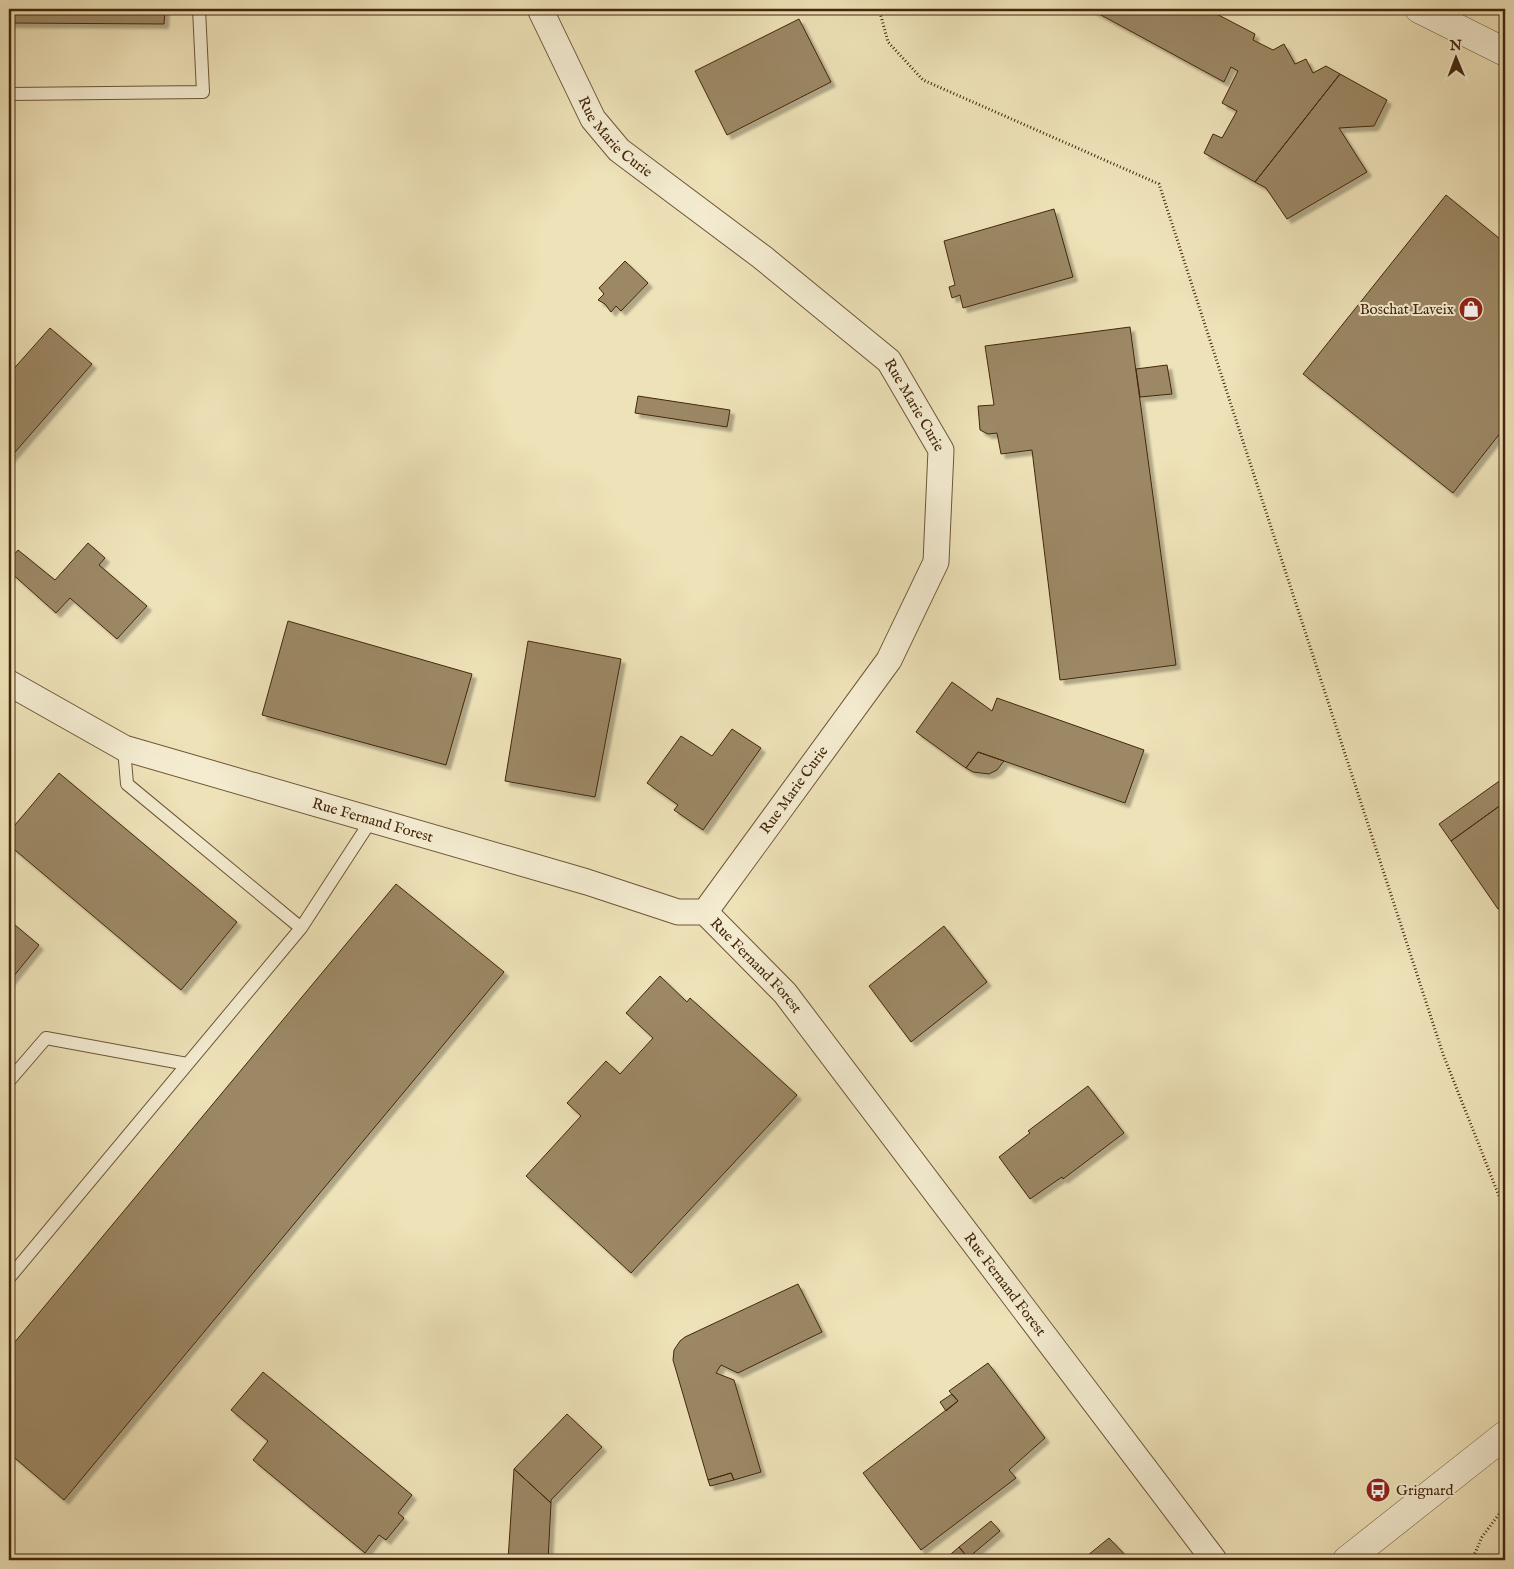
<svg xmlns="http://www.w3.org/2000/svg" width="1514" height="1569" font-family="'IM FELL English',serif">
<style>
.building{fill:#9c8865;stroke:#44270b;filter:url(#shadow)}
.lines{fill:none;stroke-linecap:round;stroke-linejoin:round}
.service-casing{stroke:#6e5636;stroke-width:14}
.minor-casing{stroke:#6e5636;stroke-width:27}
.tertiary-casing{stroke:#6e5636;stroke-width:29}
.path{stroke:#44270b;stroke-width:3;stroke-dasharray:1 2.5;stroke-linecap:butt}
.service{stroke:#f4ecd1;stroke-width:12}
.minor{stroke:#f4ecd1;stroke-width:25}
.tertiary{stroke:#f4ecd1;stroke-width:28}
.labels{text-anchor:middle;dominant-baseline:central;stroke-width:4;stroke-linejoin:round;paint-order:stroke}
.street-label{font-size:15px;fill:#44270b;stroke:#f4ecd1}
.poi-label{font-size:15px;fill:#44270b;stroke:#f4ecd1;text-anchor:end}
</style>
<defs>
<filter id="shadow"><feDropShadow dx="4.5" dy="4.5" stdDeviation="1" flood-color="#0004"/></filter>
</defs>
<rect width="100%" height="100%" fill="#eee2b8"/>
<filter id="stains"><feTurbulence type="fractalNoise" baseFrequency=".004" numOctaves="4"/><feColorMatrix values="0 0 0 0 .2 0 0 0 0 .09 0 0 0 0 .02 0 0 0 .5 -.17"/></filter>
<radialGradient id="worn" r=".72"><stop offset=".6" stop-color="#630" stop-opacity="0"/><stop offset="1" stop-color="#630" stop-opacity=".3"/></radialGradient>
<path class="building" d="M9 9H165L164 24 9 23Z
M1090 9H1207L1255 34 1253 40 1273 50 1284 44 1295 64 1306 59 1313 73 1326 66 1340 74 1255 182 1204 153 1213 134 1222 138 1237 111 1222 103 1238 71 1231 67 1224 82Z
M799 19 831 82 727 135 695 71Z
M1340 74 1387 100 1374 126 1339 128 1367 172 1287 219 1266 188 1255 182Z
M1446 195 1505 243V427L1453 493 1303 374Z
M1054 209 1073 277 963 308 960 295 952 298 949 287 955 285 944 241Z
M625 261 648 283 621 311 616 306 611 312 605 304 598 300 604 294 599 288Z
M1130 327 1176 665 1060 680 1032 450 1001 454 997 433 988 434 980 430 978 406 994 405 985 346Z
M50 328 92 364 9 459V374Z
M1167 365 1172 394 1140 397 1136 369Z
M638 396 730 410 727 427 635 413Z
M88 543 105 558 99 565 147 606 117 639 70 598 56 613 9 571V561L18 550 55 580Z
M288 621 472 674 446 765 262 715Z
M528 641 621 659 595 797 505 781Z
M952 682 992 711 997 698 1144 750 1125 803 978 752 966 768 956 761 916 732Z
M732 729 761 748 703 830 674 810 678 805 647 783 681 736 712 756Z
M978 752 1004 761 997 770 989 774 973 772 966 768Z
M59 773 237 922 181 990 9 845V832Z
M1505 777V802L1451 841 1439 824Z
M1505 802V904L1498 909 1451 841Z
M396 884 504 972 64 1500 9 1453V1349Z
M9 920 39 945 9 982Z
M944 926 987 982 911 1042 869 986Z
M660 976 687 1002 690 998 797 1095 631 1273 526 1176 581 1116 567 1103 606 1061 620 1074 653 1038 626 1013Z
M1088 1086 1124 1133 1063 1179 1062 1177 1030 1199 999 1157 1030 1133 1028 1131Z
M798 1284 822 1332 738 1373 721 1365 716 1373 734 1380 761 1472 734 1480 731 1473 708 1480 673 1360 674 1350 680 1341 685 1337Z
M988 1363 1045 1438 1009 1470 1016 1478 921 1550 863 1473 958 1401 949 1391Z
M263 1372 412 1495 398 1513 404 1518 386 1540 379 1535 365 1553 253 1460 268 1441 231 1410Z
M952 1394 958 1401 946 1411 940 1402Z
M567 1414 602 1447 551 1500V1503L514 1469Z
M514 1469 551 1503 548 1560H508Z
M731 1473 734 1480 710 1486 708 1480Z
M991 1521 1000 1531 968 1558 959 1547Z
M1109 1538 1130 1560H1082Z
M959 1547 970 1560H944Z"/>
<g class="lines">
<defs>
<path id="service" d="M9 94 203 92 199 9
M124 748 127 784 301 928
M9 1081 46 1038 187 1064
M9 1278 301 928 372 819"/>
<g id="minor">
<path id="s1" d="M540 9 593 119 619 150 762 257 889 361 941 450 936 562 889 660 705 912"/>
<path id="s2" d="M9 683 124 748 587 882 678 912H705L785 993 1214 1560"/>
</g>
<path id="tertiary" d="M1419 9 1505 52
M1347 1560 1505 1435"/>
</defs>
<use href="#service" class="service-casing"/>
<use href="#minor" class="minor-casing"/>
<use href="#tertiary" class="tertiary-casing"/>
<path class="path" d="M879 9 888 42 923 80 1159 184 1443 1054 1505 1211
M1472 1560 1482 1537 1505 1506"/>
<use href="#service" class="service"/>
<use href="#minor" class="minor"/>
<use href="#tertiary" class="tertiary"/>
</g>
<defs>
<symbol id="shop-disc" viewBox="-11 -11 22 22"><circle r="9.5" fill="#8f2418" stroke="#f4ecd1"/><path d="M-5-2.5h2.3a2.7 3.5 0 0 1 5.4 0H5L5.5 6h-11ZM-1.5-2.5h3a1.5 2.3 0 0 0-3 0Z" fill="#fff"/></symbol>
<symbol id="bus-disc" viewBox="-11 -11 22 22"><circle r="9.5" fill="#8f2418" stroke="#f4ecd1"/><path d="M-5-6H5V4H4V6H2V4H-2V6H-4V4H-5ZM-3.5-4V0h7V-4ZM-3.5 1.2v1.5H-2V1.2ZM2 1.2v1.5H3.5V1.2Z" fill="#fff"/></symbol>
</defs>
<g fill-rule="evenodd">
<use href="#shop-disc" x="1457" y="295" width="28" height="28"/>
<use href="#bus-disc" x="1364" y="1476" width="28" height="28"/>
</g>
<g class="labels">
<g class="street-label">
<text stroke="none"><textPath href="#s1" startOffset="150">Rue Marie Curie</textPath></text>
<text stroke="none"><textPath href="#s1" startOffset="556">Rue Marie Curie</textPath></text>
<text transform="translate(794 790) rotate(-54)">Rue Marie Curie</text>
<text stroke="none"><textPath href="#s2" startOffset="391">Rue Fernand Forest</textPath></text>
<text stroke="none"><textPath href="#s2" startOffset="811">Rue Fernand Forest</textPath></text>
<text stroke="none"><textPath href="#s2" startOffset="1216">Rue Fernand Forest</textPath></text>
</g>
<g class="poi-label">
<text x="1454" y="309">Boschat Laveix</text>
<text x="1396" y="1490" text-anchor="start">Grignard</text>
</g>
</g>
<rect width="1514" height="1569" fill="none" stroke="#eee2b8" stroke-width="30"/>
<rect x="10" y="10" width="1494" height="1549" fill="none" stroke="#44270b" stroke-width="2.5"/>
<rect x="15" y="15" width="1484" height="1539" fill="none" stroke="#44270b"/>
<g transform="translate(1456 58) rotate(359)" stroke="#f4ecd1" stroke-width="4" paint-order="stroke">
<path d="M0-4L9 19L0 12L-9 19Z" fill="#44270b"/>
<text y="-8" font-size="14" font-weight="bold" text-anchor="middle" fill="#44270b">N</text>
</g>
<rect width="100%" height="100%" filter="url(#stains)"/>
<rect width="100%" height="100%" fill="url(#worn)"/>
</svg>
